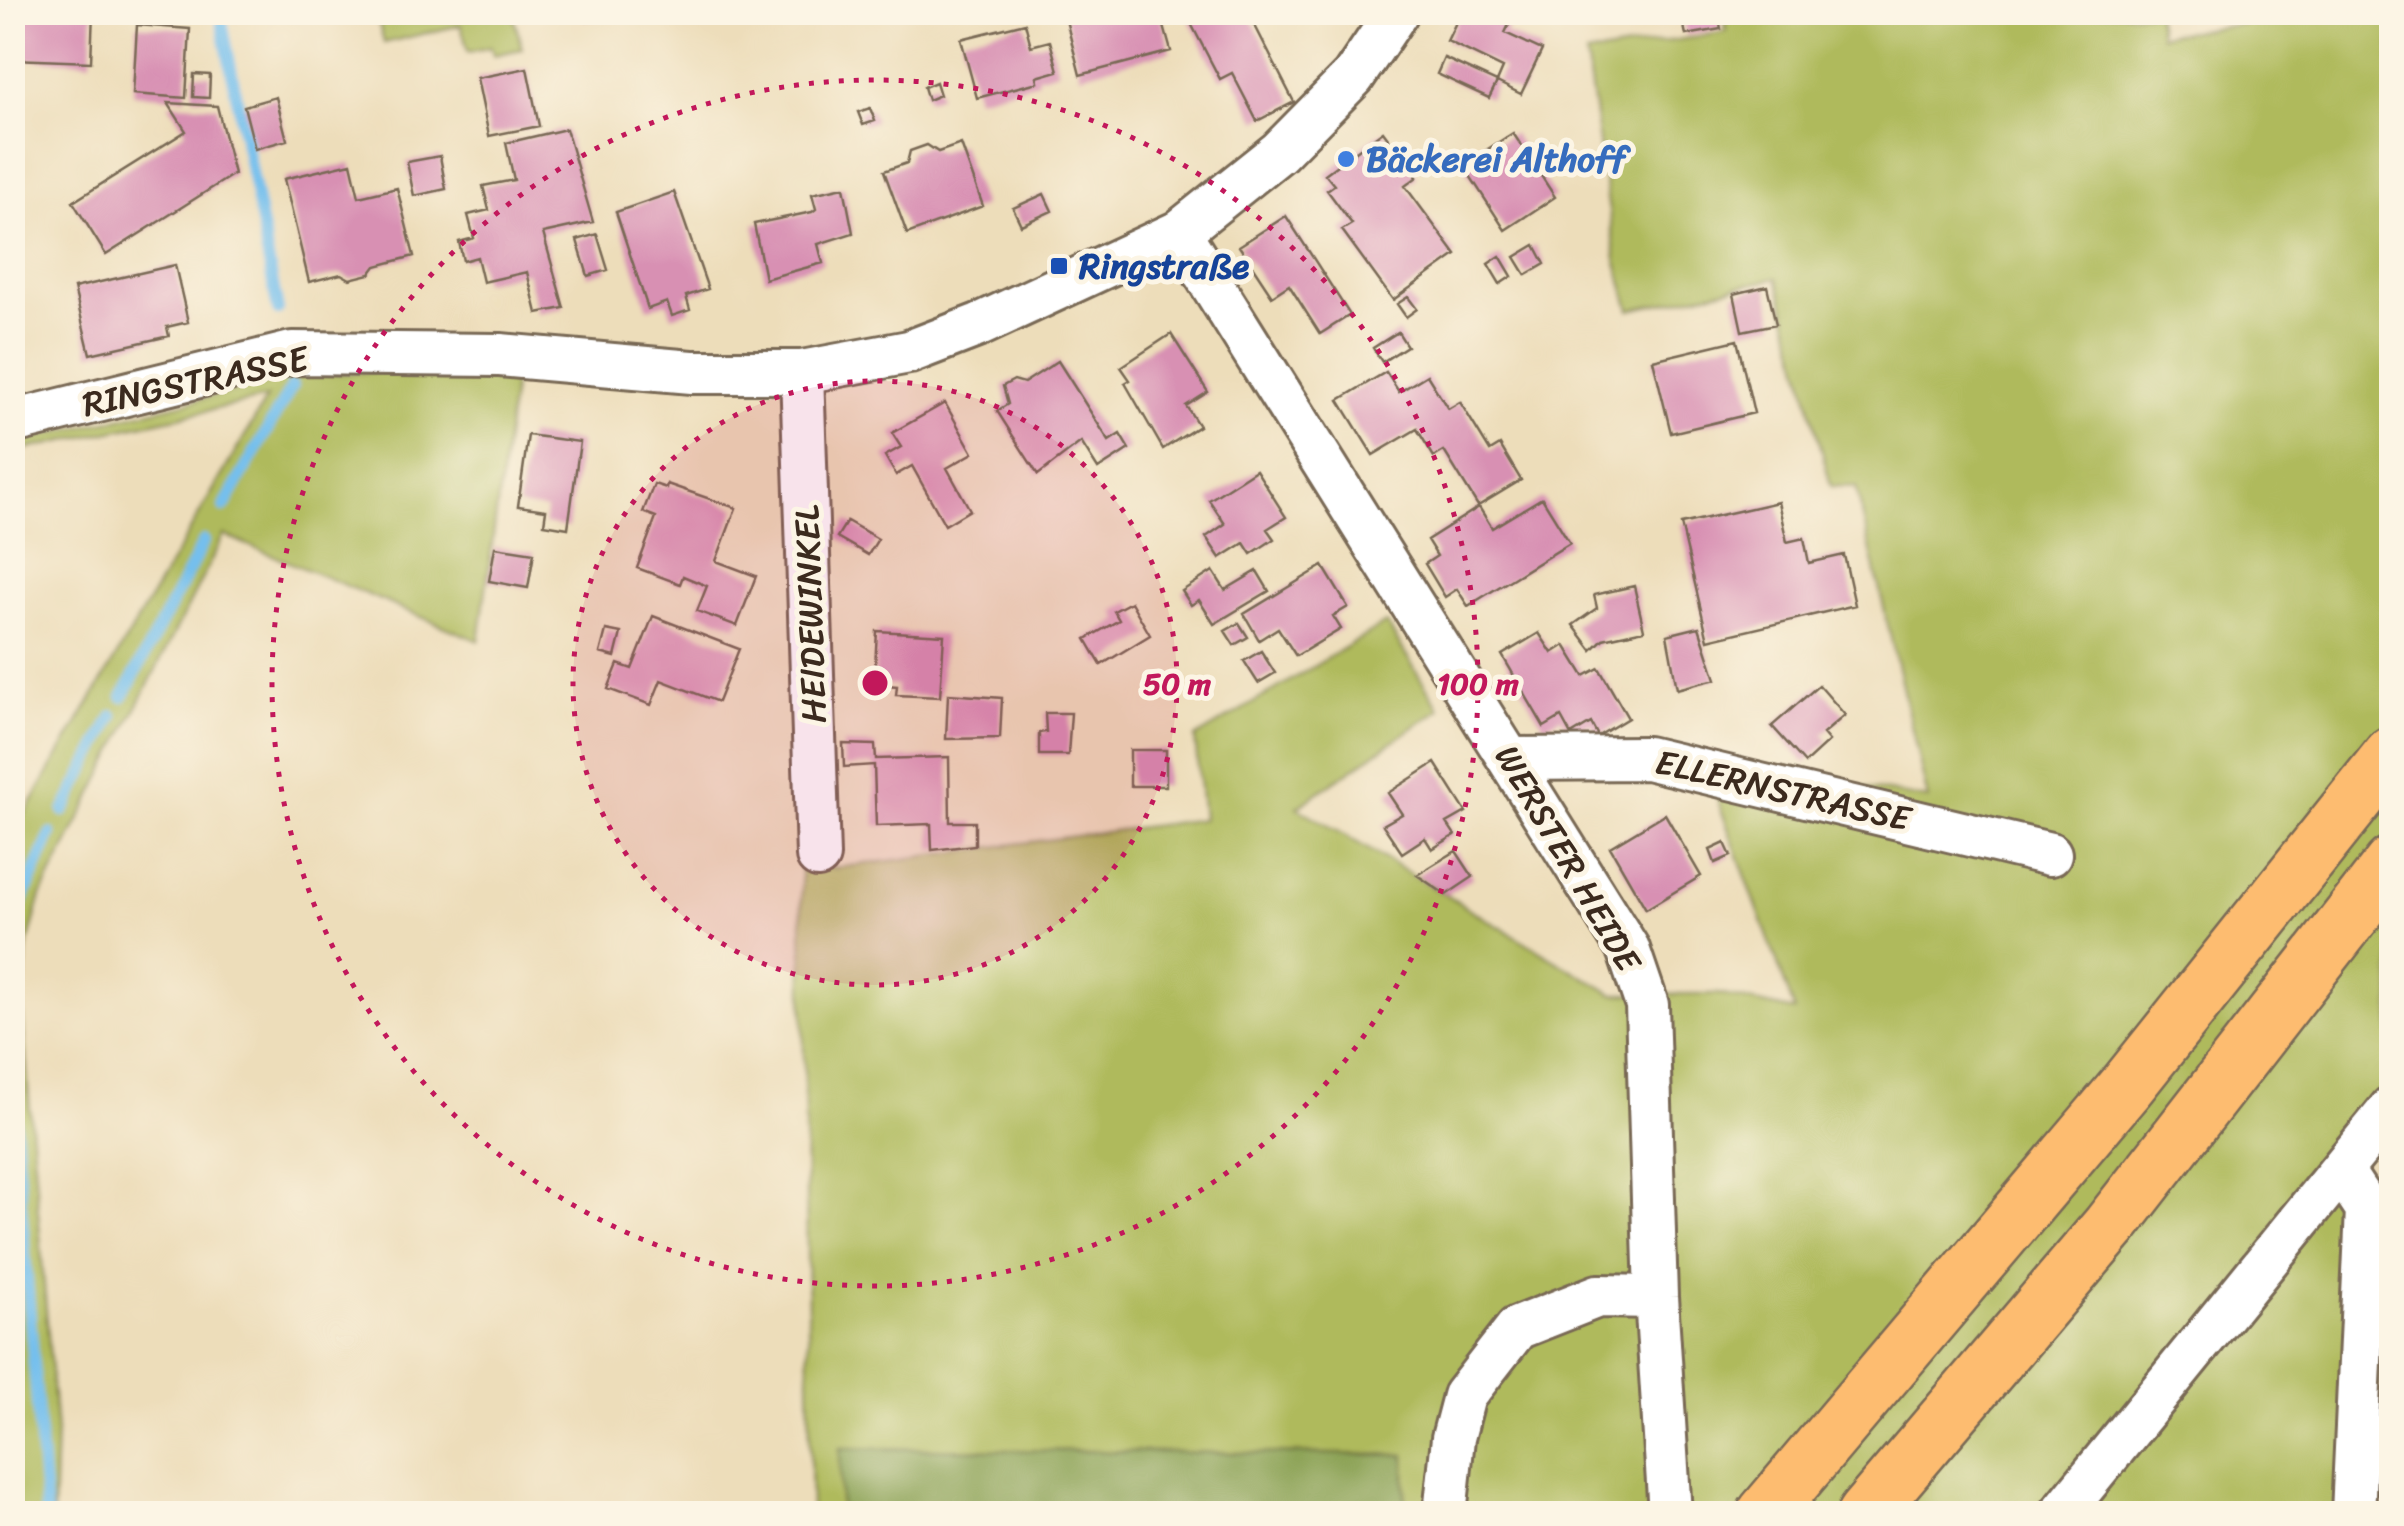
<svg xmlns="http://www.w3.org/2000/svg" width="2404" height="1526" font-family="Sriracha,sans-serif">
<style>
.green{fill:#afba5c;stroke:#75723d;stroke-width:2.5}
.forest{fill:#8ba254;stroke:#636639;stroke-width:2.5}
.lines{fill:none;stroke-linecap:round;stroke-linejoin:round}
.stream{stroke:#74bfed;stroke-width:12}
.building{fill:#d890b3}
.minor-casing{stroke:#796955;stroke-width:48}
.motorway-casing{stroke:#796955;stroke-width:60}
.minor{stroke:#fff;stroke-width:42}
.motorway{stroke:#fdbc6f;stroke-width:55}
.ring{fill:none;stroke:#c2185b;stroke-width:5;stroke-dasharray:5 10}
.shop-dot{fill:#3f7fe0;stroke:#fcf5e5;stroke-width:4}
.transit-dot{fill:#1a4fb4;stroke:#fcf5e5;stroke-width:4}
.labels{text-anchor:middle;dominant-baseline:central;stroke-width:10;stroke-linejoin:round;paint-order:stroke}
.shop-label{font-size:35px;font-weight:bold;fill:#366cbe;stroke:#fcf5e5;text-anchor:start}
.transit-label{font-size:35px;font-weight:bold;fill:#164399;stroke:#fcf5e5;text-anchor:start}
.street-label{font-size:35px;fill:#3b2a1e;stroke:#fcf5e5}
.centre{fill:#c2185b;stroke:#fcf5e5;stroke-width:5}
.ring-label{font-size:30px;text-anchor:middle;font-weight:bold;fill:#c2185b;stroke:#fcf5e5;stroke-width:10;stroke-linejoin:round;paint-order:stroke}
</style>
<rect width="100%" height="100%" fill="#fcf5e5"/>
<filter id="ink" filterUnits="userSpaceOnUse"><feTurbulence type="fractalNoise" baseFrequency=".01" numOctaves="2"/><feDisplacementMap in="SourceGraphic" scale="20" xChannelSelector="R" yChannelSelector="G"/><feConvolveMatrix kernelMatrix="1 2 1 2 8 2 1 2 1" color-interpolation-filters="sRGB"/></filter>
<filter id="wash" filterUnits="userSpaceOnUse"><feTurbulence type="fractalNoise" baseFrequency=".0048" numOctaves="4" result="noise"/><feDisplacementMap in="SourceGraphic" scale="40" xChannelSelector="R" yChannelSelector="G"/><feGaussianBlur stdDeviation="2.25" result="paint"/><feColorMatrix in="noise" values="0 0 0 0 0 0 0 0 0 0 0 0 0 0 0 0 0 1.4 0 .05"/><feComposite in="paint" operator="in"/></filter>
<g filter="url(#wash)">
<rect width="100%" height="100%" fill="#edddba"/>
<path class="green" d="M376 13H513L522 49 493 55 491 47 468 52 461 25 384 43Z
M1724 13H2156L2160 35 2244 24V13H2391V1078L2329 1153 2374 1298 2366 1513 1405 1514V1455L841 1448 840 1513H811L801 866 836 868 1203 819 1195 738 1386 623 1440 709 1297 807 1613 994H1719L1795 1011 1703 760 1928 799 1856 487 1831 486 1777 278 1630 310 1616 259 1586 55 1726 32Z
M379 371 514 380 479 641 224 535 41 896 26 950 22 1013 56 1432 53 1514 13 1513V834L267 398 13 452 12 443 296 377Z"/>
<path class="forest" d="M840 1448 1405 1455V1513H840Z"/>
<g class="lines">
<path class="stream" d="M220 12 278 310
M224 507 292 386
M123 697 204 541
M64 811 113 716
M12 925 51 834
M12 1095 46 1514"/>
</g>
<g id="blocks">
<path class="building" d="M12 12H93L91 62 12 59Z
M582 12H622V14L584 21Z
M1064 12H1160L1171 51 1080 75Z
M1248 12 1294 102 1257 121 1232 73 1220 79 1186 14Z
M1461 12H1515L1505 33 1542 50 1521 94 1497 82 1503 68 1447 41Z
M1681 12H1718L1721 29 1686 35Z
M1025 23 1031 46 1050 41 1058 71 1037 77 1038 82 977 98 961 39Z
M137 25 190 29 186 98 133 94Z
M1444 58 1497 82 1489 98 1437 74Z
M527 68 539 126 489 136 477 78Z
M194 74 210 75 209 98 193 97Z
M936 82 940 95 928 100 924 87Z
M276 97 287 140 255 149 244 106Z
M168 103 217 106 234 174 106 255 73 202 186 131Z
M870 108 875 121 863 125 858 112Z
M566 129 593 222 543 233 564 308 537 313 527 272 483 282 477 257 463 261 459 242 474 238 468 215 489 210 483 186 514 180 506 143Z
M1383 131 1417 177 1405 186 1456 255 1393 300 1342 230 1352 224 1327 190 1334 185 1325 174Z
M1513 133 1555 197 1505 230 1463 165Z
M961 144 983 206 907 234 884 171 907 163 910 151 927 145 938 152Z
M440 156 446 189 414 196 407 162Z
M351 163 359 197 397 188 414 256 376 266 370 274 350 279 341 274 309 282 284 179Z
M844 187 853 233 818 244 823 263 765 279 754 224 812 212 816 209 812 194Z
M674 192 708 289 686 296 690 310 672 316 667 302 648 309 616 212Z
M1044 194 1052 211 1021 225 1013 208Z
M1286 216 1350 315 1320 334 1289 285 1272 296 1239 246Z
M597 234 608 270 588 276 577 240Z
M1535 245 1545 264 1526 275 1515 257Z
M1500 256 1512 276 1500 284 1488 264Z
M175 265 188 322 167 327 169 336 90 354 74 288Z
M1767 286 1776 324 1742 331 1734 294Z
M1408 297 1417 309 1406 317 1397 304Z
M1398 332 1407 346 1382 362 1373 348Z
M1171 334 1208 392 1186 406 1199 426 1163 449 1125 383 1130 380 1121 367Z
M1737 340 1754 413 1671 433 1653 360Z
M1058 361 1109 441 1120 434 1129 449 1098 469 1081 442 1038 475 997 411 1008 404 1003 386 1014 380 1024 383Z
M1386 372 1399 392 1427 375 1448 409 1460 402 1490 451 1500 445 1521 480 1478 506 1444 451 1434 457 1417 429 1373 455 1339 400Z
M945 403 973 453 947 468 970 510 945 525 912 466 896 475 885 456 901 447 892 433Z
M528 435 580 442 568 528 544 524 546 510 518 506Z
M1256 470 1286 517 1267 529 1274 539 1251 554 1244 543 1220 558 1206 537 1225 524 1209 500Z
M654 484 666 488 667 484 736 508 716 561 756 576 737 626 697 611 707 586 683 576 680 584 637 568 656 517 643 512Z
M1542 498 1570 543 1468 606 1457 589 1445 597 1425 564 1437 556 1427 540 1479 507 1492 528Z
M1778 502 1787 542 1804 538 1809 563 1844 555 1855 605 1708 640 1681 524Z
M847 521 878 539 868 555 837 537Z
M495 547 534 553 528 588 489 581Z
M1323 566 1348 607 1333 616 1341 629 1296 656 1278 628 1259 640 1244 614Z
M1213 571 1225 590 1257 571 1269 591 1214 624 1199 600 1191 605 1182 591Z
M1634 586 1644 630 1603 639 1592 650 1573 625 1597 608 1594 595Z
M1131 602 1150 635 1101 665 1086 639 1119 620 1114 611Z
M653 616 739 649 718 702 661 680 651 705 608 689 618 664 632 669Z
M1239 623 1248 637 1234 645 1225 631Z
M1699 627 1716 679 1677 689 1667 635Z
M606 630 621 633 615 657 600 653Z
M877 631 944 635 940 697 896 695 897 686 874 684Z
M1539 633 1552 653 1565 645 1584 676 1599 668 1628 718 1598 736 1591 723 1571 735 1561 717 1544 727 1502 655Z
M1261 651 1275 673 1258 683 1244 661Z
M1819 685 1845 715 1823 734 1829 741 1805 763 1772 726Z
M948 694 1002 698 1000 738 946 739Z
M1045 713H1071L1068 755H1039V733L1046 732Z
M843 744 875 745 876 759 949 757 950 822H975V845L932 850 931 824 876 826 874 765 844 767Z
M1130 750H1166V786H1130Z
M1435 763 1466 812 1447 823 1455 835 1432 849 1425 838 1402 853 1383 825 1402 814 1388 793Z
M1665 814 1701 876 1646 909 1610 847Z
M1725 843 1731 856 1715 863 1710 850Z
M1456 851 1473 877 1446 895 1417 875Z"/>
</g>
</g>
<g filter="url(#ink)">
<use href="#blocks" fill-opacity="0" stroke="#796955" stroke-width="2.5"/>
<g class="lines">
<defs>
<path id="minor" d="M1179 232 1628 949 1647 1005 1656 1297 1670 1514
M802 372 818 856
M12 422 292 353 500 355 692 372H802L909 352 979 325 1179 232 1279 152 1353 77 1397 12
M1512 759 1647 758 2050 854
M2342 1171 2367 1209 2353 1514
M1445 1514 1453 1438 1464 1396 1517 1328 1598 1296 1656 1297
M2061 1514 2392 1107"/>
<path id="motorway" d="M1765 1514 2126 1087 2392 754
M1865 1514 2110 1226 2392 864"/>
</defs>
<use href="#minor" class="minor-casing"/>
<use href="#motorway" class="motorway-casing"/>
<use href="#minor" class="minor"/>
<use href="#motorway" class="motorway"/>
</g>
</g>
<circle cx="875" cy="683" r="302" fill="#c2185b" fill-opacity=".12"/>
<g class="ring">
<circle cx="875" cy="683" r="302"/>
<circle cx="875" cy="683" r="603"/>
</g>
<circle class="shop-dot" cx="1346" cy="159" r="10"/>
<rect class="transit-dot" x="1049" y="256" width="20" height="20" rx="5"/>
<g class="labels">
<g class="shop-label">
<text x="1366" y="159">Bäckerei Althoff</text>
</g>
<g class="transit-label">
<text x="1079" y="266">Ringstraße</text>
</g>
<g class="street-label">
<text transform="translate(195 381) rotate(-12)">RINGSTRASSE</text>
<text transform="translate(810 614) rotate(-92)">HEIDEWINKEL</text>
<text transform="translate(1783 790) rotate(13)">ELLERNSTRASSE</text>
<text transform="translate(1568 858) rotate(60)">WERSTER HEIDE</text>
</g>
</g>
<circle cx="875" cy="683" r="15" class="centre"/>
<g class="ring-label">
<text x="1177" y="694">50 m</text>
<text x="1478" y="694">100 m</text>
</g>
<rect width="2404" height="1526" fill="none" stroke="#fcf5e5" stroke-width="50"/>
</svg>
